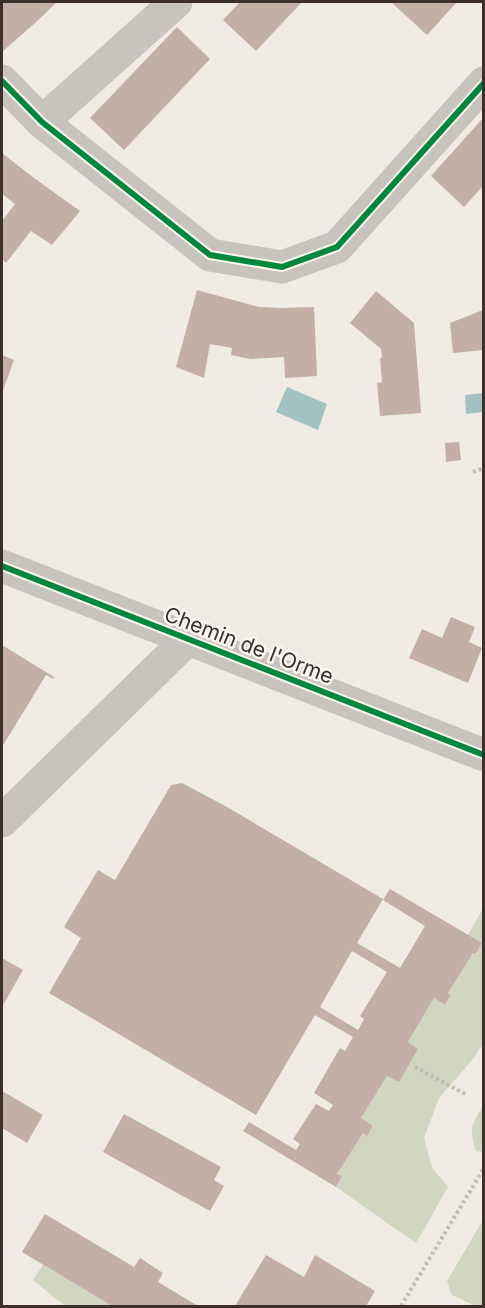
<svg xmlns="http://www.w3.org/2000/svg" width="485" height="1308" font-family="Inter,sans-serif">
<style>
.green{fill:#d1d6bf}
.water{fill:#a1c2c1}
.building{fill:#c3afa7;fill-rule:evenodd}
.lines{fill:none;stroke-linecap:round;stroke-linejoin:round}
.path{stroke:#c2bbb6;stroke-width:4;stroke-dasharray:3 3;stroke-linecap:butt}
.minor{stroke:#c9c3be;stroke-width:33}
.cycleway-casing{stroke:#fbf5ee;stroke-width:10}
.cycleway{stroke:#00873e;stroke-width:6}
.labels{text-anchor:middle;dominant-baseline:central;stroke-width:5;stroke-linejoin:round;paint-order:stroke}
.street-label{font-size:21px;fill:#3b302b;stroke:#fbf5ee}
</style>
<rect width="100%" height="100%" fill="#f0ebe5"/>
<path class="green" d="M483 908V1044L473 1059 439 1098 424 1138 432 1168 448 1187 416 1243 336 1187 342 1176 337 1174 363 1133 367 1136 373 1127 361 1118 387 1076 399 1081 418 1049 408 1042 434 998 445 1005 451 995 448 993 473 953 477 954 482 943 468 935Z
M483 1106V1152L476 1151C469 1129 471 1125 483 1106Z
M483 1220V1306H476L452 1295 447 1281Z
M43 1265 112 1306H65L33 1280Z"/>
<path class="water" d="M287 387 327 404 318 430 276 412Z
M483 393V412L466 414 465 395Z"/>
<path class="building" d="M2 2H57L35 23 2 52Z
M240 2H302L256 51 223 20Z
M391 2H457L427 35Z
M177 27 210 59 124 150 90 118Z
M483 118V186L464 207 431 176Z
M2 153 34 178 80 211 52 245 31 231 6 263 2 259V221L15 204 2 194Z
M197 290 259 307 282 308 314 307 317 376 285 378 284 357 250 359 231 355 232 348 210 344 204 378 176 367Z
M376 291 414 323 421 413 380 416 377 383 382 382 380 358H382L381 349 350 323Z
M483 310V350L453 353 450 323Z
M2 355 14 360 2 393Z
M459 442 461 460 446 462 445 443Z
M451 617 475 627 469 642 482 648 468 683 409 658 422 629 442 638Z
M2 645 54 677 53 679 46 675 2 747Z
M182 783 227 807 383 899 357 943 395 965 400 968 425 926 383 900 390 889 482 943 476 954 473 953 448 993 451 995 445 1005 434 998 408 1042 418 1049 399 1082 387 1076 361 1118 373 1126 367 1136 363 1133 337 1174 342 1176 336 1187 243 1131 249 1122 296 1150 300 1144 293 1139 316 1104 329 1111 333 1105 314 1093 340 1048 345 1051 353 1037 315 1015 256 1115 49 993 81 938 64 927 98 870 115 880 171 785ZM352 951 387 972 360 1016 364 1019 358 1030 320 1007Z
M2 958 23 970 2 1007Z
M2 1091 43 1115 27 1143 2 1128Z
M124 1114 221 1167 214 1180 224 1186 210 1211 103 1152Z
M45 1214 134 1267 140 1258 163 1273 158 1282 198 1306H112L22 1252Z
M266 1255 304 1277 315 1255 375 1291 366 1306H235Z"/>
<g class="lines">
<path class="path" d="M473 472 484 468
M415 1067 467 1095
M401 1306 484 1168"/>
<path class="minor" d="M2 81 42 122 210 255 282 267 337 247 484 83
M42 122 176 2
M2 566 484 755
M2 821 188 639"/>
<defs>
<path id="cycleway" d="M2 81 42 122 210 255 282 267 337 247 484 83
M2 566 484 755"/>
</defs>
<use href="#cycleway" class="cycleway-casing"/>
<use href="#cycleway" class="cycleway"/>
</g>
<g class="labels">
<g class="street-label">
<text transform="translate(249 645) rotate(21)">Chemin de l'Orme</text>
</g>
</g>
<rect width="485" height="1308" fill="none" stroke="#3b302b" stroke-width="6"/>
</svg>
